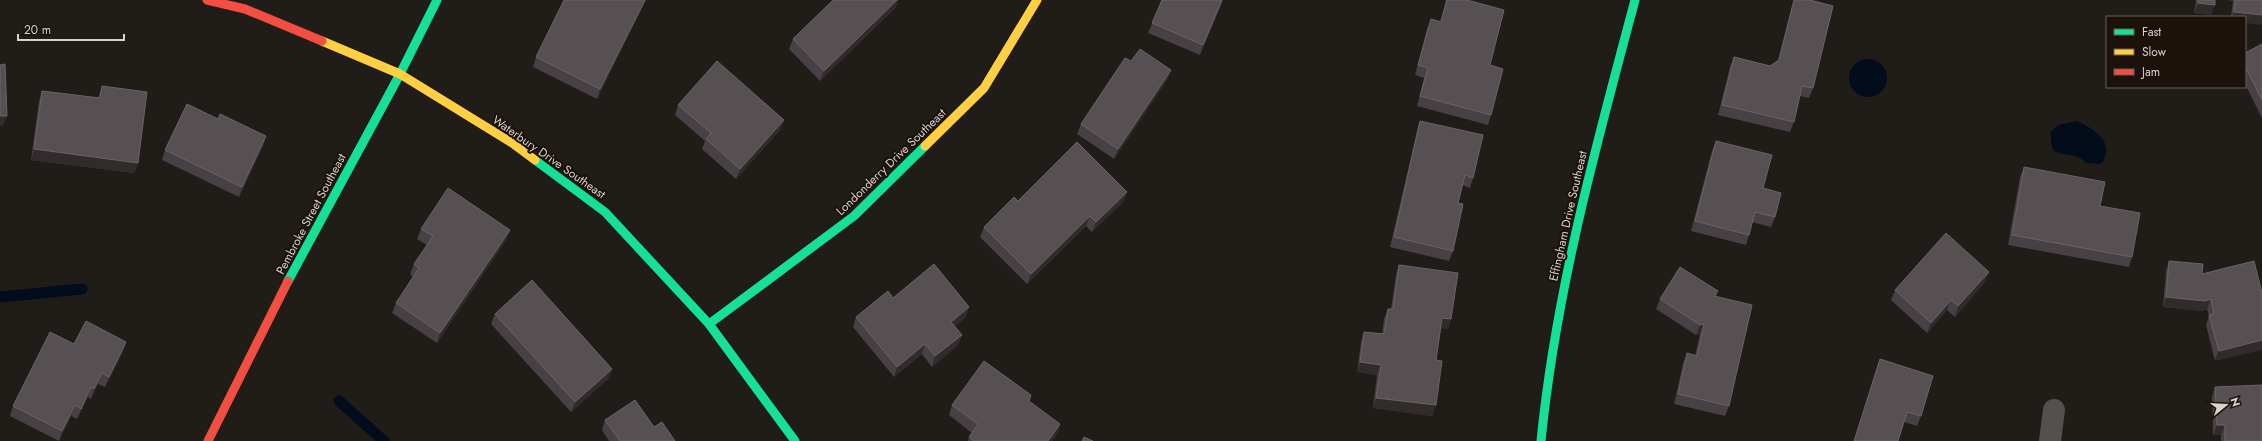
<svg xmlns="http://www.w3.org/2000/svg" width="2262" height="441" font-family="Jost,sans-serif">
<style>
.water{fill:#030c1b}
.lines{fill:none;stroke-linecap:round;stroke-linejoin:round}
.stream{stroke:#030c1b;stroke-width:11}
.street{stroke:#52514f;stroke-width:22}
.fast{stroke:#16e098;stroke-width:9}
.slow{stroke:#ffcf43;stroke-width:9}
.jam{stroke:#f24e42;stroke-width:9}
.wall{fill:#474044}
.shaded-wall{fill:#312b2c}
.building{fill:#575053;stroke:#6b6466}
.labels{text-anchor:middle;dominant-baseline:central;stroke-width:4;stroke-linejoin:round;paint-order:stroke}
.street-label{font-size:12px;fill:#d9d2cd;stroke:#1b120b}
</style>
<rect width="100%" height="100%" fill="#201c18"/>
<path class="water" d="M1849 78a19 19 0 1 1 38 0a19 19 0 1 1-38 0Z
M2077 121C2094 129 2117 143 2101 164L2086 163C2076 152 2066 157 2054 151L2051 144V132L2058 125Z"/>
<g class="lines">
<path class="stream" d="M0 297 82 289
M339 401 384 441"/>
<path class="street" d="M2050 441 2054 410"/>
<path class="fast" d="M535 160 605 212 709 324 795 441
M288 281 400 74 437 0
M709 324 854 216 925 146
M1541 441C1556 290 1596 146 1635 0"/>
<path class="slow" d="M322 41 400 74 512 143 535 160
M925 146 984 88 1037 0"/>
<path class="jam" d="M207 0 245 9 322 41
M208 441 288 281"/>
</g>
<path class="wall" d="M646 0 597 99 533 67 536 57Z
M1162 0H1223L1200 55 1148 33Z
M1446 0H1467L1490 65 1491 115 1488 125 1417 106 1424 78 1415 75 1427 29 1431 19 1440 22Z
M1794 0H1810L1813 88 1809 98 1800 96 1794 122 1790 132 1718 115 1730 67 1734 57 1770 66 1778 60 1792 6Z
M2196 0H2215L2211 15 2194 13Z
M2228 0H2262L2245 17H2231L2233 1Z
M896 7 820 81 789 49 793 39Z
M2262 44V118L2245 84V53Z
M1171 70 1167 80 1114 159 1077 134 1081 124Z
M102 86 138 163 134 173 31 160 39 101 42 91 98 98Z
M678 105 784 120 780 130 736 179 702 149 705 141 675 115Z
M218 119 266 136 263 146 239 197 162 160 165 150Z
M1420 121 1473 178 1470 188 1462 185 1458 203 1453 251 1449 261 1390 247 1417 131Z
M1716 141 1763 188 1775 217 1771 227 1752 222 1749 235 1746 245 1691 231 1712 151Z
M2024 167 2132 257 2129 267 2008 245 2020 177Z
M1127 192 1123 202 1092 232 1086 226 1027 284 980 237 984 227 1018 201Z
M421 229 506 240 437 343 392 313 396 303 413 277 410 274 414 264 427 245 417 239Z
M2169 261 2202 274 2254 261 2215 361 2206 325 2209 316 2207 309 2202 311 2163 307 2166 271Z
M1399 265 1451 319 1448 329 1441 328 1436 360V405L1432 416 1373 408 1377 375 1357 372 1361 342 1364 332 1382 334 1384 319 1388 309H1391L1396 275Z
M1985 282 1955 317 1947 310 1927 333 1891 300 1895 290Z
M1718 291 1716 297 1729 406 1725 416 1674 404 1683 364 1687 353 1695 356 1700 334 1696 335 1656 309 1660 299Z
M893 298 966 317 955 326 962 335 958 345 932 367 922 354 894 377 853 327 856 317Z
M495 314 612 369 608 379 571 412 491 324Z
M126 342 123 352 105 387 98 384 91 399 88 397 77 419 71 416 59 441 10 416 13 406 74 344Z
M1880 359 1921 416 1917 426 1904 422 1898 441H1854Z
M2215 387 2262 441H2221V435H2213L2212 397Z
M1029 401 1060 424 1057 434 1052 441H968L969 437 972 433 949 415 952 405Z
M605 420 654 427 675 441H609L602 430Z"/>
<path class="shaded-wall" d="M645 0H646L597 99 600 89Z
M897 0H899L896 7 820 81 824 71Z
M1222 0H1223L1200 55 1203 45Z
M2198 3 2215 5 2211 15 2194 13Z
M2234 12 2262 15V25L2245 23V17H2232Z
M1171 70 1167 80 1114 159 1118 149Z
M0 116H7L3 126H0Z
M784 120 780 130 736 179 740 169Z
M266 136 263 146 239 197 242 187Z
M34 149 138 163 134 173 31 160Z
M1127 192 1123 202 1092 232 1096 222Z
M1090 216 1086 226 1027 284 1031 274Z
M510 230 506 240 437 343 440 333Z
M1989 272 1985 282 1955 317 1958 306Z
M2166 297 2211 299 2207 309 2202 311 2163 307Z
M1951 300 1947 310 1927 333 1931 323Z
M969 307 966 317 948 332 951 322Z
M1442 318 1451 319 1448 329 1439 328Z
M1704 324 1700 334 1696 335 1700 325Z
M962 335 958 345 932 367 935 356Z
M2262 340V350L2215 361 2219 351Z
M126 342 123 352 105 387 109 377Z
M925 344 922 354 894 377 897 367Z
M1360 362 1381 365 1377 375 1357 372Z
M612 369 608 379 571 412 575 402Z
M102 373 98 384 91 399 94 389Z
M91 387 88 397 77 419 81 409Z
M1376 398 1436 405 1432 416 1373 408Z
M75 405 71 416 59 441 62 431Z
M1060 424 1057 434 1052 441H1048Z
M2217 425H2225L2221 435H2213Z"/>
<path class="building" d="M564 0H645L600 89 536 57Z
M833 0H897L824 71 793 39Z
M1162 0H1222L1203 45 1152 23Z
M1447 0H1467L1504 10 1490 65 1503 69 1491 115 1420 96 1428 68 1418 65 1431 19 1441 22Z
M1794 0H1810L1833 6 1813 88 1802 86 1794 122 1722 105 1734 57 1770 66 1779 60Z
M2198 0H2215V5L2198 3Z
M2235 0H2262V15L2234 12Z
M2262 44V100L2245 66V53Z
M1140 49 1171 70 1118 149 1081 124 1125 58 1131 61Z
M717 61 784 120 740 169 706 139 711 133 678 105Z
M5 64 7 116H0V65Z
M102 86 147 92 138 163 34 149 42 91 100 98Z
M187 104 218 119 220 114 266 136 242 187 165 150Z
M1420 121 1483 135 1473 178 1465 175 1458 203 1463 204 1453 251 1394 237Z
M1716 141 1772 155 1763 188 1781 193 1775 217 1755 212 1749 235 1695 221Z
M1077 142 1127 192 1096 222 1090 216 1031 274 984 227 1014 197 1018 201Z
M2024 167 2105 182 2100 206 2140 213 2132 257 2012 235Z
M448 188 510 230 440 333 396 303 419 268 414 264 433 236 421 229Z
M1946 233 1989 272 1958 306 1951 300 1931 323 1895 290Z
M2169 261 2203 264 2202 274 2254 261 2262 293V340L2219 351 2209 315 2214 314 2211 299 2205 301 2166 297Z
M934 264 969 307 951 322 962 335 935 356 925 344 897 367 856 317 888 291 893 298Z
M1399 265 1458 273 1451 319 1442 318 1436 360 1442 361 1436 405 1376 398 1381 365 1360 362 1364 332 1384 334 1388 309H1393Z
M1680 267 1718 291 1714 296 1752 305 1729 406 1678 394 1687 353 1697 356 1704 324 1700 325 1660 299Z
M532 280 612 369 575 402 495 314Z
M86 321 126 342 109 377 102 373 94 389 91 387 81 409 75 405 62 431 13 406 50 332 74 344Z
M1880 359 1933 376 1921 416 1907 412 1898 441H1854Z
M984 361 1031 395 1029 401 1060 424 1048 441H974L969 437 978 424 952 405Z
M2262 385V441H2225V425H2217L2215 387Z
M635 400 654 427 662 422 675 441H620L605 420Z
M1084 437 1093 441H1082Z"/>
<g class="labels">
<g class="street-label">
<text transform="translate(549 157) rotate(35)">Waterbury Drive Southeast</text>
<text transform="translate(891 162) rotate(-44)">Londonderry Drive Southeast</text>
<text transform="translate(311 214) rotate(-62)">Pembroke Street Southeast</text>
<text transform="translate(1568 216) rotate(-77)">Effingham Drive Southeast</text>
</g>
</g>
<rect x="2106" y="16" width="140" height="72" fill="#1b120b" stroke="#675f59"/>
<rect x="2114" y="29" width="20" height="6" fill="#16e098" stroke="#675f59"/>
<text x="2142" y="36" font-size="12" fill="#d9d2cd">Fast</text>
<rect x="2114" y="49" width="20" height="6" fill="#ffcf43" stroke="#675f59"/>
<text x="2142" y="56" font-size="12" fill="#d9d2cd">Slow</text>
<rect x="2114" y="69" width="20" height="6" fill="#f24e42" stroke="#675f59"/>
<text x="2142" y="76" font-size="12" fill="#d9d2cd">Jam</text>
<g transform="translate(2226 405) rotate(72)" stroke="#1b120b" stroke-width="3" paint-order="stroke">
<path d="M0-3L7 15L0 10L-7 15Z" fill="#d9d2cd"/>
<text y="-6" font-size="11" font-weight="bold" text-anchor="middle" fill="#d9d2cd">N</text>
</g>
<path d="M18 34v6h106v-6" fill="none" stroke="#d9d2cd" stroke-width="2"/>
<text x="24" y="34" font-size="12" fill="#d9d2cd" stroke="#1b120b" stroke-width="3" paint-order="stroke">20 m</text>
</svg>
